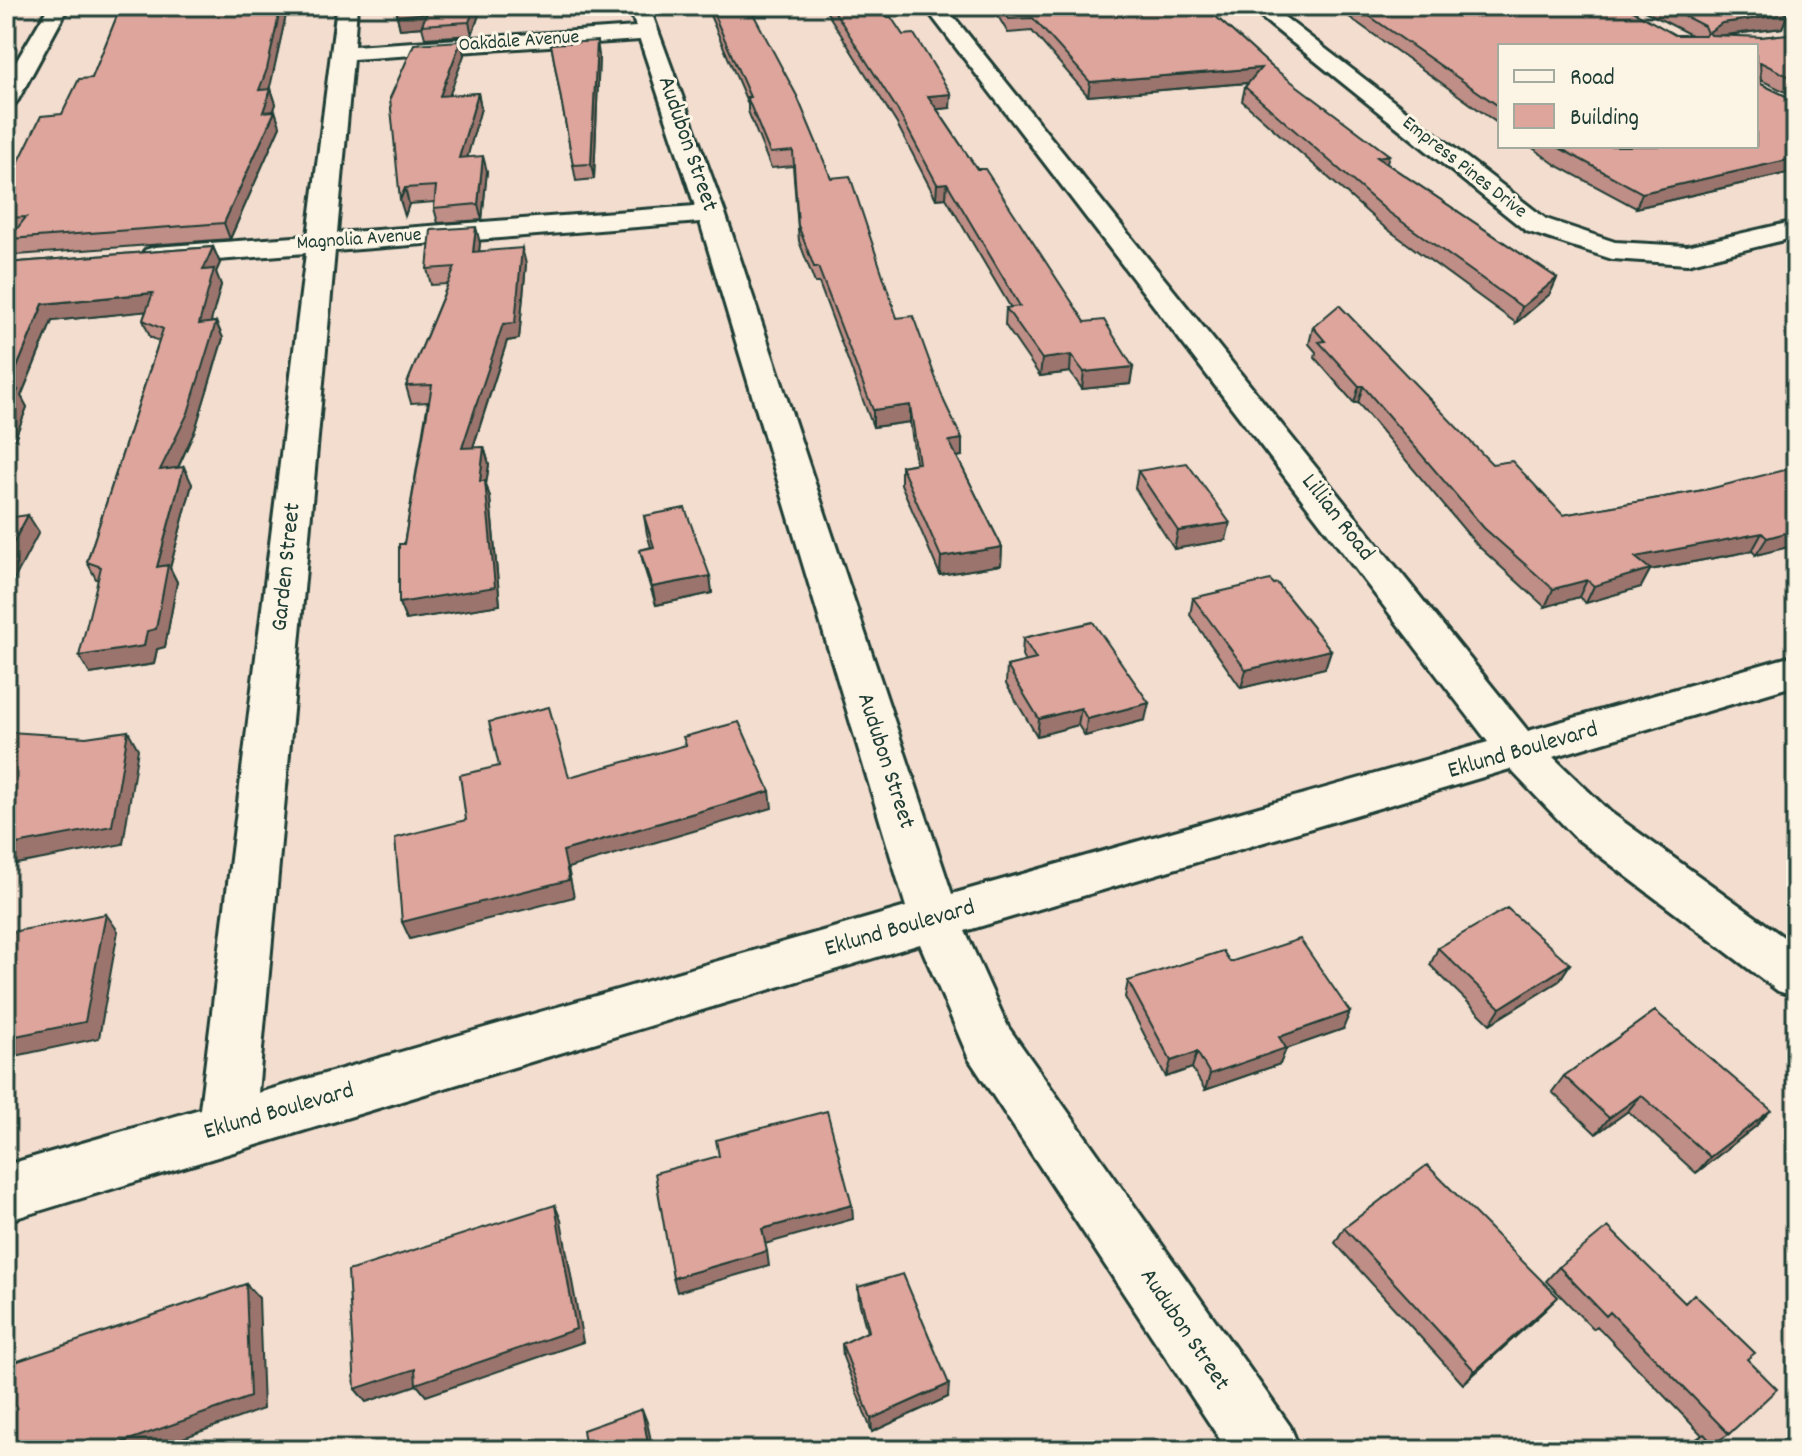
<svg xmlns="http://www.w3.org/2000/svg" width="1802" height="1456" font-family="Dekko,sans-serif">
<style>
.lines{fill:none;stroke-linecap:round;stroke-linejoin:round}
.street-casing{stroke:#1f3d34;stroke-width:6}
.street{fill:#fcf5e5;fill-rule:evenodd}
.wall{fill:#bf8e86;stroke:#1f3d34;stroke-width:2}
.shaded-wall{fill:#9b746d;stroke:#1f3d34;stroke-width:2}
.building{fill:#dea59c;stroke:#1f3d34;stroke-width:2}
.labels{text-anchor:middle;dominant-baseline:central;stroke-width:6;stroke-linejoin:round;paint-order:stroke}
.far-street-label{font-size:20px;fill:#1f3d34;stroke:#fcf5e5}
.street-label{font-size:24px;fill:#1f3d34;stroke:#fcf5e5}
</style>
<rect width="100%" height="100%" fill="#f3ddcf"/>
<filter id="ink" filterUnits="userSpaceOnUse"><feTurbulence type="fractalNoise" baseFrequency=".0125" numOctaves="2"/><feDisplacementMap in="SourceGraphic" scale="16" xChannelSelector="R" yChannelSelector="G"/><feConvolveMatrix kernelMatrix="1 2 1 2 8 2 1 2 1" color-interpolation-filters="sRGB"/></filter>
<g filter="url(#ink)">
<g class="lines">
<defs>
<path id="street" d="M49 6H69L18 100 14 105 6 107V79Z
M337 6H357L354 46 636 27 629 6H649L725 213 952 894 1488 742 924 6H945L1528 731 1796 655V685L1553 757 1610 812 1796 946V997L1778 991 1576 838 1510 769 965 931 1008 1027 1290 1426 1300 1450H1227L969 1059 920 944 6 1221V1165L200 1109 306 253 155 265 145 262 141 256 145 250 155 247 308 236ZM640 40 695 206 337 233 353 59ZM700 222 906 907 258 1093 335 251Z
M1247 6H1270L1546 219 1615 242 1687 246 1796 221V237L1687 264 1612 259 1526 231Z"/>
</defs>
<use href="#street" class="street-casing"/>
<use href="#street" class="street"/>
</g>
<path class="wall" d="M121 6H288L269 89H271L276 104 273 112 275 111 280 126 230 239 17 255 9 239 13 234 6 235V188L62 114 92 78Z
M398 6H482L472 35 425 38 422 27 400 29 397 16Z
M706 6H749L831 178 962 456 957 457 1002 547 1001 565 940 575 901 484V466L916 463 910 422 873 427 819 283H815L799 241 793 166 771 168 748 111V104Z
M823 6H880L885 17 950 108 937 109 977 169 1085 322 1133 367 1130 384 1082 389 1070 372 1040 376 1005 325 1006 308H1011L946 198 936 199 897 124Z
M992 6H1204L1272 67 1386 163 1557 278 1550 294 1516 323 1383 226 1242 101 1245 87 1248 83 1088 96 1032 31 1008 33Z
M1334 6H1624L1675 35H1691L1635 6H1768L1788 14 1782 28 1719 36 1762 37 1796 33V97L1761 80V84L1796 101V171L1636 208 1556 165 1530 146H1756V46H1500V125Z
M551 44 599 55 594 179 576 181Z
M464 55 449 95 478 93 481 108 467 157 487 171 482 220 438 223 434 208V202L409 204 405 216 390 98Z
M480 243 479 251 526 264 519 339 507 341 473 448 484 447 489 464 486 484 490 498 500 605 406 620 399 603 404 544 428 402 411 403 406 386 448 284 431 285 427 269Z
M213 247 220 263 216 272 221 285 210 322H216L223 338 195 430 178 468 192 484 170 568 177 582 165 647 157 649 154 664 90 674 98 580 96 579 87 562 159 341 150 337 143 320 146 311 52 321 21 396 27 407 6 461V263Z
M1313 327 1492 464 1563 515 1709 489 1796 545 1756 555 1752 551 1650 570 1641 587 1586 603 1579 597 1545 607 1477 545 1358 403H1354L1315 358 1316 352 1309 344Z
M1138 471 1226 540 1174 549 1135 488Z
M644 516 710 576 712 593 656 605 644 567 640 550 651 547 647 534Z
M1193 598 1331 650 1325 668 1241 688 1190 615Z
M1023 638 1145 720 1085 736 1078 725 1037 736 1006 684 1007 666 1025 662 1022 656Z
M1438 948 1570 964 1559 981 1490 1024 1430 965Z
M1230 962 1343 1029 1286 1049 1280 1064 1205 1090 1192 1068 1166 1077 1125 997 1128 981Z
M1655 1011 1756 1126 1696 1173 1628 1111 1596 1134 1552 1092 1564 1076Z
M1344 1228 1545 1310 1463 1384 1335 1243Z
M1559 1267 1685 1303 1747 1359 1729 1434 1713 1444 1718 1450H1682L1702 1435 1597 1326 1593 1329 1546 1281Z
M858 1287 948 1397 872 1432 843 1357 842 1344 867 1332 859 1301Z"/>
<path class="shaded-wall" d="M281 6H288L271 83 264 104 259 90Z
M475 6H482L472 35 469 22Z
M427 13 422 25V27L400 29 397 16Z
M1788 14 1782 28 1717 36 1703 46 1709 32 1722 23Z
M461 41 464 55 444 110 440 96Z
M597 41 599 55 594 179 591 164Z
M1261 68 1258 82 1088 96 1090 82Z
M271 89 276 104 268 127 263 112Z
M478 93 481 108 463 173 459 158Z
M951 94 950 108 928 110V96Z
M275 111 280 126 230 239 224 223Z
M1389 155 1385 170 1377 157Z
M483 156 487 171 482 220 478 204Z
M1796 158V171L1636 208 1642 193Z
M947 183 946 198 936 199 937 184Z
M405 188 409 204 405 216 400 200Z
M476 227 480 243 477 268 473 252Z
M213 247 220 263 216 272 221 285 206 340 199 324 203 270Z
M522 248 526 264 519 339 507 341 467 466 462 448Z
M1557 278 1550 294 1516 323 1522 307Z
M153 293 160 310 52 321 21 396 27 407 6 461 7 392 43 304Z
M216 322 223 338 195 430 169 487 160 470Z
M1071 355 1070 372 1040 376 1042 359Z
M1133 367 1130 384 1082 389 1084 372Z
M1359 386H1363L1358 403H1354Z
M910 405V422L873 427V410Z
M962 439V456L949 458V441Z
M484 447 489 464 486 484 490 498 500 605 406 620 399 603 480 481Z
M184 467 192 484 170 568 177 582 165 647 157 649 154 664 90 674 79 656 157 567Z
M28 515 39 532 6 595V556Z
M1230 523 1226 540 1174 549 1178 531Z
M1796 530V545L1756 555 1767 538Z
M1762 533 1752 551 1650 570 1641 587 1586 603 1594 586 1635 557Z
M1002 547 1001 565 940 575 941 557Z
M710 576 712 593 656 605 652 587Z
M1587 580 1579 597 1545 607 1553 589Z
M1331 650 1325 668 1241 688 1246 670Z
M1149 703 1145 720 1085 736 1087 719Z
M1081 708 1078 725 1037 736 1039 719Z
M128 731 138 749 123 844 6 866V846Z
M770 791 772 808 568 868 574 897 410 939 402 922 563 851Z
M106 914 118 931 99 1038 6 1058V1038Z
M1570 964 1559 981 1490 1024 1500 1008Z
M1350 1012 1343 1029 1286 1049 1280 1064 1205 1090 1210 1074 1279 1037Z
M1197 1052 1192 1068 1166 1077 1171 1061Z
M1641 1095 1628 1111 1596 1134 1609 1118Z
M1771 1110 1756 1126 1696 1173 1710 1157Z
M555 1205 561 1220 583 1342 426 1396 417 1385 366 1402 355 1389Z
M852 1205 853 1219 765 1244 762 1229Z
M767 1251 769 1266 677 1292 673 1278Z
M246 1284 259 1298 263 1409 150 1450H101Z
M1558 1297 1545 1310 1463 1384 1475 1371Z
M949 1384 948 1397 872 1432 871 1419Z
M642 1409 647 1422 653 1450H649Z"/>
<path class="building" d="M121 6H281L267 69 259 90 271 89 263 112 275 111 224 223 9 239 26 217 6 218V188L41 116 62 114 79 79 92 78Z
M398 6H475L469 22 422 25 427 13 397 16Z
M710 6H749L797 96 831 178 850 176 897 318 913 316 944 401 962 439 949 441 1002 547 941 557 901 466 919 463 910 405 873 410 818 267H814L798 225 793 151 770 153 747 97H750Z
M831 6H880L885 17H891L903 35 914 34 951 94 928 96 977 169H985L1085 322 1104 320 1133 367 1084 372 1071 355 1042 359 1006 308 1020 306 947 183 937 184 897 109Z
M1001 6H1204L1272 67 1389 155 1377 157 1557 278 1522 307 1387 211 1245 87 1261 68 1090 82 1033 18 1009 19Z
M1355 6H1624L1675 35H1705L1707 33 1704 26 1665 6H1768L1788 14 1722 23 1709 32 1711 35 1762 37 1796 33V80L1760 62 1761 84 1796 101V158L1642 193 1556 146H1756V46H1500V107Z
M461 41 440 96 478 93 459 158 483 156 478 204 434 208 436 186 405 188 400 200 390 98 414 44Z
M597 41 591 164 573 165 551 44Z
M476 227 473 252 522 248 515 323 503 324 462 448 484 447 480 481H485L495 587 399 603V544H404L432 385 406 386 455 267 427 269 431 230Z
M213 247 203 270 214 269 199 324 216 322 188 413 160 470 184 467 157 567 168 565 156 629 147 631 144 646 79 656 101 567 87 562 163 329 143 320 153 293 43 304 7 392 18 390 6 419V263Z
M1339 305 1492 464 1512 461 1563 515 1709 489 1796 467V530L1767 538 1762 533 1635 557 1650 569 1594 586 1587 580 1553 589 1484 528 1363 386H1359L1319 342 1325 341 1313 327Z
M1187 463 1230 523 1178 531 1138 471Z
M685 508 710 576 652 587 640 550 654 547 644 516Z
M28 515 6 556V518Z
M1270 580 1274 584 1277 583 1331 650 1246 670 1193 598Z
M1093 622 1149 703 1087 719 1081 708 1039 719 1007 666 1036 659 1023 638Z
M549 707 569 777 686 745 683 737 739 722 770 791 563 851 569 880 402 922 395 838 466 820 460 775 499 766 489 722Z
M128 731 112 826 6 846V746L10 732 86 737Z
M1507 908 1570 964 1500 1008 1438 948Z
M106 914 85 1022 6 1038V951L11 932Z
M1300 939 1350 1012 1279 1037 1286 1048 1210 1074 1197 1052 1171 1061 1128 981 1223 951 1230 962Z
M1655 1011 1771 1110 1710 1157 1641 1095 1609 1118 1564 1076Z
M827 1111 852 1205 762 1229 767 1251 673 1278 655 1173 719 1156 716 1140Z
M1427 1165 1558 1297 1475 1371 1344 1228Z
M555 1205 576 1329 416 1384 415 1369 355 1389 348 1271Z
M1608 1227 1685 1303 1694 1294 1755 1353 1747 1359 1777 1389 1729 1434 1610 1312 1606 1316 1559 1267Z
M903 1274 949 1384 871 1419 842 1344 869 1331 858 1287Z
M246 1284 250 1397 101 1450H6V1365Z
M642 1409 649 1450H586L583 1430Z
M1704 1434 1718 1450H1683Z
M917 1445 918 1450H901Z"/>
</g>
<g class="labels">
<g class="far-street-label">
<text transform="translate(519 42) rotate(-4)">Oakdale Avenue</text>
<text transform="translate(1464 168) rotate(38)">Empress Pines Drive</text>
<text transform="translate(359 240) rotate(-4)">Magnolia Avenue</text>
</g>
<g class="street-label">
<text transform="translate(687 144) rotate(71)">Audubon Street</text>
<text transform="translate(1337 518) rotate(52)">Lillian Road</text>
<text transform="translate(287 567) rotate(-84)">Garden Street</text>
<text transform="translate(1523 751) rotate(-16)">Eklund Boulevard</text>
<text transform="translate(885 761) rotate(72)">Audubon Street</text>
<text transform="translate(900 929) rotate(-16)">Eklund Boulevard</text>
<text transform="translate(279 1112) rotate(-16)">Eklund Boulevard</text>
<text transform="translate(1184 1330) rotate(56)">Audubon Street</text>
</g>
</g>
<rect width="1802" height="1456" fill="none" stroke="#fcf5e5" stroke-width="32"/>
<rect x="16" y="16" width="1770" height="1424" fill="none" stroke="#1f3d34" stroke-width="3" filter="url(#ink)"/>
<rect x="1498" y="44" width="260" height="104" fill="#fcf5e5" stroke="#a4ab9e" stroke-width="2"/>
<rect x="1514" y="70" width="40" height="12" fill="#fcf5e5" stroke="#a4ab9e" stroke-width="2"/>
<text x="1570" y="84" font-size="24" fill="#1f3d34">Road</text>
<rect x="1514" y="104" width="40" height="24" fill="#dea59c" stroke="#a4ab9e" stroke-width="2"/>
<text x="1570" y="124" font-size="24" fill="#1f3d34">Building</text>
</svg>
